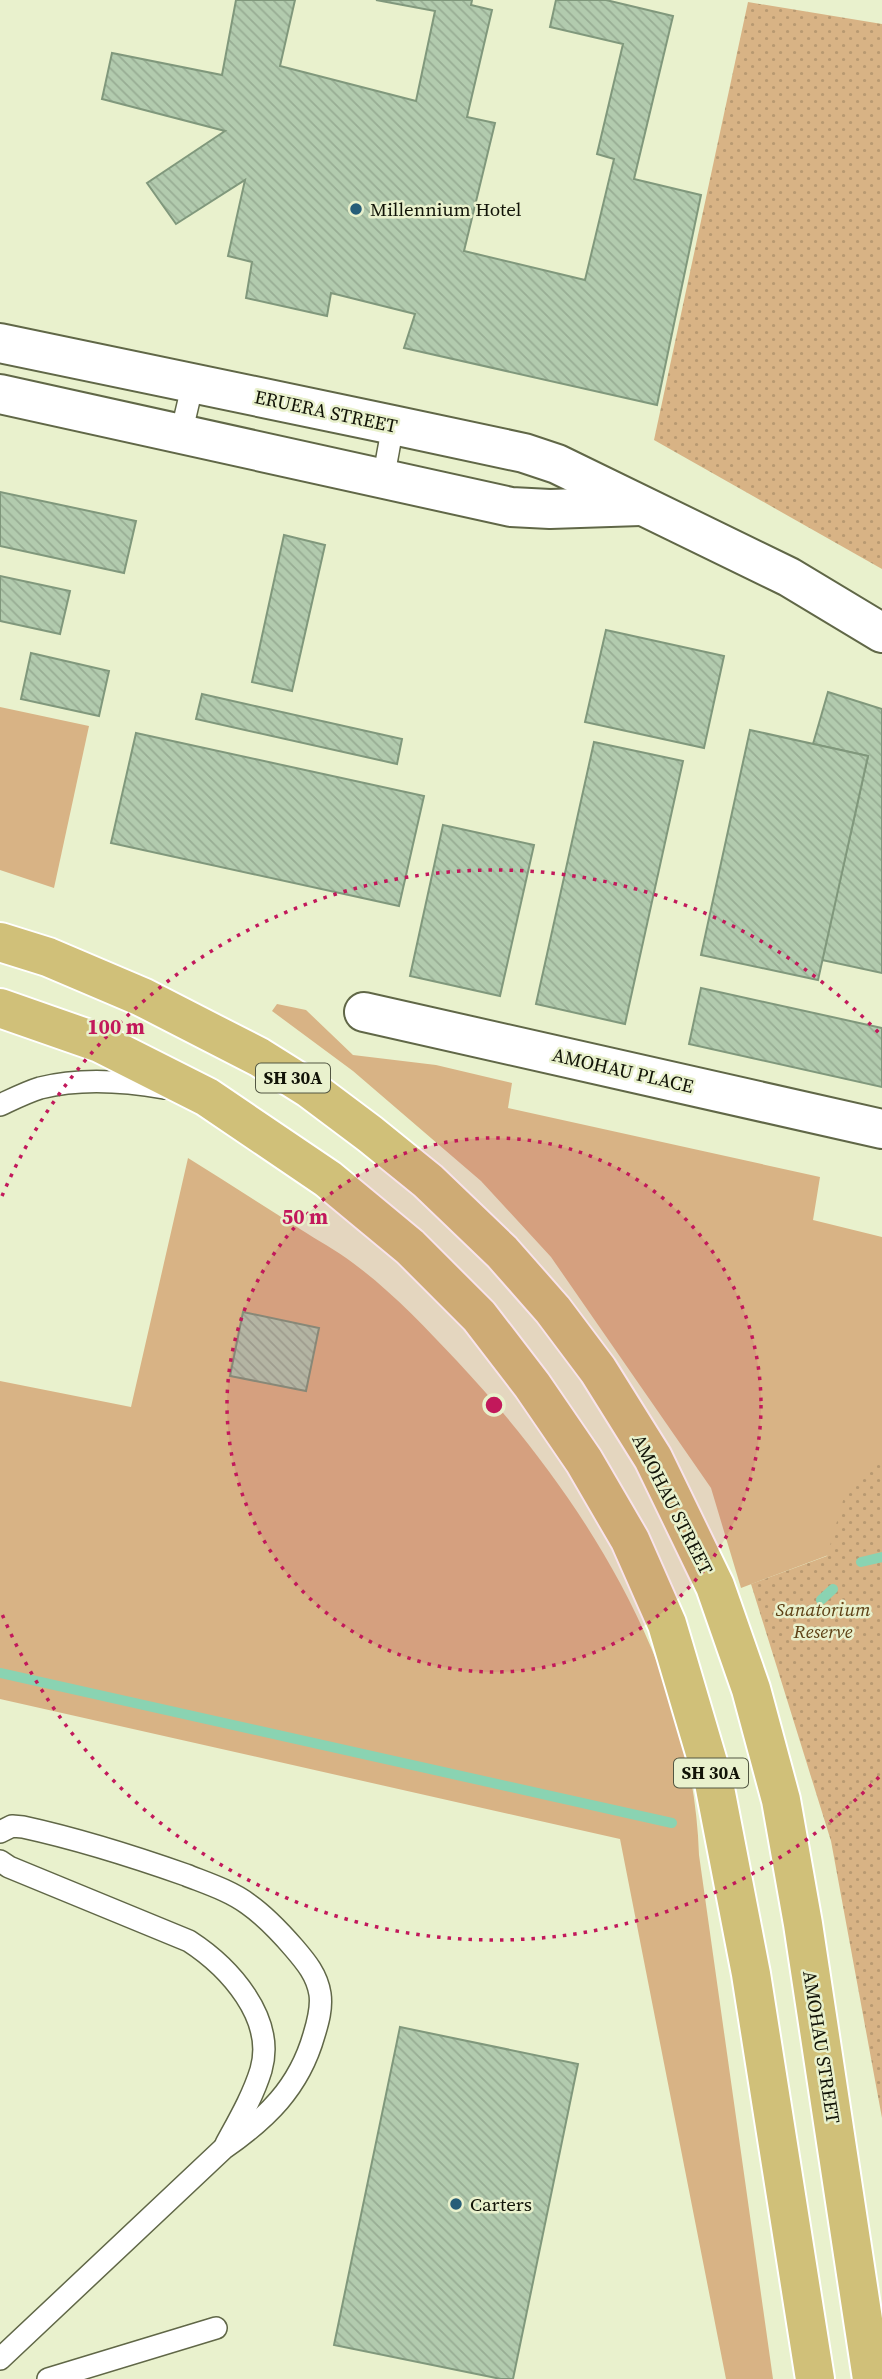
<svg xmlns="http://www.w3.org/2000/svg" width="882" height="2379" font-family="'Source Serif 4',serif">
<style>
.grass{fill:#d8b385}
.park{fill:url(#park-dots)}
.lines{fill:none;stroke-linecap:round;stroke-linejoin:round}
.stream{stroke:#8ad3b2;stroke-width:10}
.building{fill:url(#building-back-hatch);stroke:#80987c;stroke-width:2}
.service-casing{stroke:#606747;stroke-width:24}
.minor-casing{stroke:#606747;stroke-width:42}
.primary-casing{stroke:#fff;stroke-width:42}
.service{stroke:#fff;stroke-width:21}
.minor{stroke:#fff;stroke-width:38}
.primary{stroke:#d0c079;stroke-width:38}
.ring{fill:none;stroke:#c2185b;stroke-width:3.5;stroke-dasharray:3.5 7}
.poi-dot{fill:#265d78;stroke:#e9f1cd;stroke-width:2.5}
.labels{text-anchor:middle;stroke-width:5;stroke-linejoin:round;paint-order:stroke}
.shield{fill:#e9f1cd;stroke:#525642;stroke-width:2}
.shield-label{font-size:18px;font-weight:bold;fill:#111307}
.poi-label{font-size:19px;fill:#111307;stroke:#e9f1cd;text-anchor:start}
.street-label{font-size:19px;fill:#111307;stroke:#e9f1cd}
.park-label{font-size:19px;font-style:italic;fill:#5d4015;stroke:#e9f1cd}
.centre{fill:#c2185b;stroke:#e9f1cd;stroke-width:3.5}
.ring-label{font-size:21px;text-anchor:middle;font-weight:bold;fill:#c2185b;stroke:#e9f1cd;stroke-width:5;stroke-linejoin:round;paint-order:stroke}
</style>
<defs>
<pattern id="park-dots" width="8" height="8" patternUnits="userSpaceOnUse" patternTransform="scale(1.75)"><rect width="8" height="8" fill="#d8b385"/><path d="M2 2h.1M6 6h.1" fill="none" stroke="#b89971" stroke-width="1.8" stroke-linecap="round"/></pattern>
<pattern id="building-back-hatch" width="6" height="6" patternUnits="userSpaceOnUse" patternTransform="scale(1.75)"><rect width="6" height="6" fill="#b2cbae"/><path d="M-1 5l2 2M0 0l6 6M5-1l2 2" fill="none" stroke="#98ad94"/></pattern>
</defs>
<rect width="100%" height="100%" fill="#e9f1cd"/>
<!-- grass -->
<g class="grass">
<path d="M0,707L89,726L54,888L0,870Z"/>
<path d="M277,1004L306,1010L353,1055L436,1065L512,1083L508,1108L820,1177L813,1220L882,1237V1535L741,1588L711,1488L551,1257L481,1181L353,1071L272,1011Z"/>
<path d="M188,1158C225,1181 262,1205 300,1229C317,1240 336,1250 353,1263C391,1291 425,1327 457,1361C582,1495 693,1667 699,1855L773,2379H726L620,1839L0,1699V1381L131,1407Z"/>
</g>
<!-- park -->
<g class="park">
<path d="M748,2L882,24V569L654,440Z"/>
<path d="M882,1452V2118L831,1841L751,1584L827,1556L844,1497Z"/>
</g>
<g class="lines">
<!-- stream -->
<g class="stream">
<path d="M861,1562L882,1557"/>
<path d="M821,1600L833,1589"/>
<path d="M0,1673L672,1823"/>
</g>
</g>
<!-- building -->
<g class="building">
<path d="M236,0H295L280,66L416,101L435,11L376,0H472L471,5L492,10L467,117L495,123L464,251L585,280L614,159L597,154L623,44L550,27L556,0H606L673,16L634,179L701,195L657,405L404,348L415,314L331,293L327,316L246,298L252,262L228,256L245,180L176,224L147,183L225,131L102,99L112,53L222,75Z"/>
<path d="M0,492L136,521L124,573L0,546Z"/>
<path d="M284,535L325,545L292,691L252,682Z"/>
<path d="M0,576L70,591L60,634L0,621Z"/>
<path d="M606,630L724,656L704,748L585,722Z"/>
<path d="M31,653L109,671L99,716L21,699Z"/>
<path d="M828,692L882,709V973L822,960L868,756L813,744Z"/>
<path d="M202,694L402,739L397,764L196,719Z"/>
<path d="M750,730L868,756L818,980L701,955Z"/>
<path d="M136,733L424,796L399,906L111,843Z"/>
<path d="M594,742L683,761L625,1024L536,1004Z"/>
<path d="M443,825L534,845L500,996L410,976Z"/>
<path d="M701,988L882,1028V1087L689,1044Z"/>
<path d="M243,1312L319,1328L306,1391L230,1376Z"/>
<path d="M400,2027L578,2064L513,2379H501L334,2345Z"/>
</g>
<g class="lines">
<!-- service casing -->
<g class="service-casing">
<g id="service">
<path d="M181,434L193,383"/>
<path d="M383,480L393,425"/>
<path d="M0,1105C13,1099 27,1092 40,1088C79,1078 125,1081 164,1088"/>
<path d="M0,1832L12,1826L23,1827C78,1839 132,1856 186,1875C206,1883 231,1891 248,1904C265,1916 281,1933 294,1948C306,1962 317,1975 320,1994C322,2008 318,2022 314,2035C299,2088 266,2119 223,2149L0,2359"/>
<path d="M0,1861L9,1867L189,1941C229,1967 276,2018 261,2070C253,2096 239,2120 226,2144"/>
<path d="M48,2379L216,2328"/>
</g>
</g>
<!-- minor casing -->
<g class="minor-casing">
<g id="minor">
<path d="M0,343L393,425L524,453L557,464L789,577L882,633"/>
<path d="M0,394L511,507L550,509L640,506"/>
<path d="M364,1012L882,1129"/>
</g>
</g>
<!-- primary casing -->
<g class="primary-casing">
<g id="primary">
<path d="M0,942L48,957L142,997L259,1057L310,1089L370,1134L428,1181L502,1252L553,1310L598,1370L653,1458L715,1586L751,1689L781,1800L803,1924L872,2379"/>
<path d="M0,1008L100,1043L207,1097L328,1179L410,1247L479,1316L532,1385L584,1461L630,1540L667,1624L714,1783L751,1974L815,2379"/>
</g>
</g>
<!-- service -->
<use href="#service" class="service"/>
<!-- minor -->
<use href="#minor" class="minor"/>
<!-- primary -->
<use href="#primary" class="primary"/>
</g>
<!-- distance rings -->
<circle cx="494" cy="1405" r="267" fill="#c2185b" fill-opacity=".12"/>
<g class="ring">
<circle cx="494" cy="1405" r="267"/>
<path d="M879 1777A535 535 0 0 1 2 1614M2 1196A535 535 0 0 1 879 1033"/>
</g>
<!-- markers -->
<g class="poi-dot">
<circle cx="356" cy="209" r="7"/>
<circle cx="456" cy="2204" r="7"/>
</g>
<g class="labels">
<!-- shield labels -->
<g class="shield">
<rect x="256" y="1063.5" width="74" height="29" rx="5"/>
<rect x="674" y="1758.5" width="74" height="29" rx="5"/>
</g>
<g class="shield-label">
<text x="293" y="1084">SH 30A</text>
<text x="711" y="1779">SH 30A</text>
</g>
<!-- poi labels -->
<g class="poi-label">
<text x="370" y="216">Millennium Hotel</text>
<text x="470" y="2211">Carters</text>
</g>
<!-- street labels -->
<g class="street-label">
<text transform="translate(326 411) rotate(12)" y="7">ERUERA STREET</text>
<text transform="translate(623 1070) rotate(13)" y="7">AMOHAU PLACE</text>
<text transform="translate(673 1504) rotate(63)" y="7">AMOHAU STREET</text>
<text transform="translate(822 2047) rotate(81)" y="7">AMOHAU STREET</text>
</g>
<!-- park labels -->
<g class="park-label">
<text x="823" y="1616">Sanatorium<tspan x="823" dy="22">Reserve</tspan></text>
</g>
</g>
<circle cx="494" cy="1405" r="10" class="centre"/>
<g class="ring-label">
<text x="116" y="1034">100 m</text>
<text x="305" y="1224">50 m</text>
</g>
</svg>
